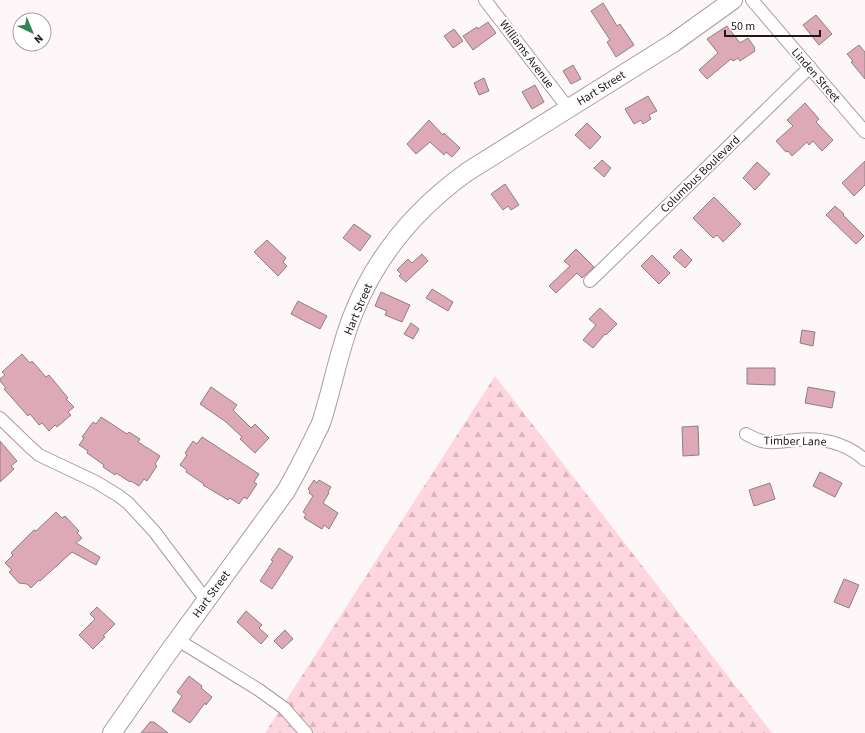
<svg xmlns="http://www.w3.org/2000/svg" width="865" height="733" font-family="'Source Sans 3',sans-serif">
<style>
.forest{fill:url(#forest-firs)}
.building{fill:#dea9b7;stroke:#8d7f82}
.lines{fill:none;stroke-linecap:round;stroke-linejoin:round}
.minor-casing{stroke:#aa9b9e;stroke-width:14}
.secondary-casing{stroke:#aa9b9e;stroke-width:20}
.minor{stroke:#fff;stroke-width:12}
.secondary{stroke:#fff;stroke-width:18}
.labels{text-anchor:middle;stroke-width:4;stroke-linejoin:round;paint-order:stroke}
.street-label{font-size:12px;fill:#1c1718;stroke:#fff}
</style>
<defs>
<pattern id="forest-firs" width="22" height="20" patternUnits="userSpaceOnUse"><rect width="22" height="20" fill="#ffd5e0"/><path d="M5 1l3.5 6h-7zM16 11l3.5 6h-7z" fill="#dab6bf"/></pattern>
</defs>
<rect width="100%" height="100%" fill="#fef7f9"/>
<!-- forest -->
<path class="forest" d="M495,376L772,733H265Z"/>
<!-- building -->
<g class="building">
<path d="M603,3L617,26L620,24L634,45L616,57L607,42L610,40L591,11Z"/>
<path d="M816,15L832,34L819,45L803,25Z"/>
<path d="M488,22L496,33L473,50L463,36L477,27L478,29Z"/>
<path d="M727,26L740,43L748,38L755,48L754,49L755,51L740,61L738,58L733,61L731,59L707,79L699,70L718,53L707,39Z"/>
<path d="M454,29L463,41L453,48L444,36Z"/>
<path d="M859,45L865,52V79L851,62L853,61L847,54Z"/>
<path d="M573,65L581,79L571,84L563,71Z"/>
<path d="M484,78L489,91L479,95L474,83Z"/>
<path d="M535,85L544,102L532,109L522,92Z"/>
<path d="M648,96L657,111L649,115L651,119L643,124L641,120L634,124L625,109Z"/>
<path d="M805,103L819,119L816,122L833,140L822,151L813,141L809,145L807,142L792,156L788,151L786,152L776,141L793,126L787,120Z"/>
<path d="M429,120L443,135L444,133L460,148L452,157L446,152L444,155L430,142L416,154L407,144Z"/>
<path d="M587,123L601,137L590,149L575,135Z"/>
<path d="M602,160L611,168L604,177L594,168Z"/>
<path d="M865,161V185L854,196L842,183Z"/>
<path d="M757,162L770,174L755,190L743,178Z"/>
<path d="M505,184L519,205L511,210L508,206L503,210L491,194Z"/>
<path d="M714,197L741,224L723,242L717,235L713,238L693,218Z"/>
<path d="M835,206L844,214L843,215L864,236L856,244L826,215Z"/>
<path d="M354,224L371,236L360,251L343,238Z"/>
<path d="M267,240L286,258L283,262L287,266L278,276L254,252Z"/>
<path d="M576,249L594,267L582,278L577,273L556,293L549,286L570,266L564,261Z"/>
<path d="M681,249L692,260L685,268L673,257Z"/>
<path d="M422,254L428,261L406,282L399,276L401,274L397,270L408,259L412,263Z"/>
<path d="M652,255L670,273L659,284L641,266Z"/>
<path d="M432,289L453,302L448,311L426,298Z"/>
<path d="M381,292L410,305L402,322L385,315L387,311L375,306Z"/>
<path d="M298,301L327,316L320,329L291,314Z"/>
<path d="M600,308L617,324L606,335L605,334L593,348L583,340L596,325L589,319Z"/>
<path d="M411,323L419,329L413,339L404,334Z"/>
<path d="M802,330L815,332L813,346L800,343Z"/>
<path d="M22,354L30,363L32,361L46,377L49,375L68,398L66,399L74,407L68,412L71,415L57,427L55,425L49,431L42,423L39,425L30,414L28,416L4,389L6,388L0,381V379L5,375L2,372Z"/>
<path d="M747,368H775V385L747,384Z"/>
<path d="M211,387L237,405L233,410L251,428L255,424L269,438L255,453L240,439L242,437L226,422L200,404Z"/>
<path d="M808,387L835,392L832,408L805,403Z"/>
<path d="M101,417L127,434L129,432L140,439L138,442L160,456L155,464L157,466L147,481L144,479L139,486L131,481L130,482L116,473L115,475L103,467L104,465L87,453L88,451L79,445L84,438L82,437L93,422L96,424Z"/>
<path d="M698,426L699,455L683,456L682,427Z"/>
<path d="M202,437L259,474L254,482L257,484L247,499L244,497L239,504L230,498L228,500L203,485L204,484L186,472L187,470L180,465L187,455L185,453L193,441L197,444Z"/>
<path d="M0,441L17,461L11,466L14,469L0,482Z"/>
<path d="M820,472L842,483L835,497L813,486Z"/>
<path d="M314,480L317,483L319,480L331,487L328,492L329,493L323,503L338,513L329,529L324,525L322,529L304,518L306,514L303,512L313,496L309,493L310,491L308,489Z"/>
<path d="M770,483L775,499L754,506L749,490Z"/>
<path d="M56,512L62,518L65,516L79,531L77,533L82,538L76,543L100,557L96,565L72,552L40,581L39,580L31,588L27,584L19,583L9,572L12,570L5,563L13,555L11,553L34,530L36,531Z"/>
<path d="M279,548L293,557L272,589L260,581L273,561L271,560Z"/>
<path d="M844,579L859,585L849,608L834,602Z"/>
<path d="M97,607L115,624L103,636L105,637L93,649L79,635L95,619L90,614Z"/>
<path d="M246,611L262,625L259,628L268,636L261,644L237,622Z"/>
<path d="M285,630L293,639L282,649L274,641Z"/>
<path d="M189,676L202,686L201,688L212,697L206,705L205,703L190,723L172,711L182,696L177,692Z"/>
<path d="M150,722H154L168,733H141Z"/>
</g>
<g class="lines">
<!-- minor casing -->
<g class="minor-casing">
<g id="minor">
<path d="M485,0L568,108"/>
<path d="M752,0L865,132"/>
<path d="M590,281L810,67"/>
<path d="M0,418L30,447L39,455L96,482L119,496L128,503L154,531L206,600"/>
<path d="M746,434C767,446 773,442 796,440C821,437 846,443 865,460"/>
<path d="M178,640L259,690L284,708L306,733"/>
</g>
</g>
<!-- secondary casing -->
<g class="secondary-casing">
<path id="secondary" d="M112,733L165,657L286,491C296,474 304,457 313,440C315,434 319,429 321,423C333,387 339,348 354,312C377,255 417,208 467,172L673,43L733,0"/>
</g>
<!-- minor -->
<use href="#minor" class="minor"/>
<!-- secondary -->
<use href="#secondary" class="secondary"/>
</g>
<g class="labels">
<!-- street labels -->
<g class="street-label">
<text transform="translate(527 54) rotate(53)" y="4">Williams Avenue</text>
<text transform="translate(816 75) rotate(49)" y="4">Linden Street</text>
<text transform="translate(601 88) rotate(-32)" y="4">Hart Street</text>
<text transform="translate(700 174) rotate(-44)" y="4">Columbus Boulevard</text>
<text transform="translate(358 309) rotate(-67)" y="4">Hart Street</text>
<text transform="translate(795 441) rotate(1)" y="4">Timber Lane</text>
<text transform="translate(211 594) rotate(-54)" y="4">Hart Street</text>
</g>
</g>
<!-- north arrow -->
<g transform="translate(32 32) rotate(136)"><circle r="19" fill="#ffffff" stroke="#a4a2a3"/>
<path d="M0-3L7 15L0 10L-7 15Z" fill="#308457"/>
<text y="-6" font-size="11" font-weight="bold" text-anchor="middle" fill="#1c1718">N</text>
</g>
<!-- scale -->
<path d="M725 30v6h95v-6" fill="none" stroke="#1c1718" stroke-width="2"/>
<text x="731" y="30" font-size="12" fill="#1c1718" stroke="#ffffff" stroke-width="3" paint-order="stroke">50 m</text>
</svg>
